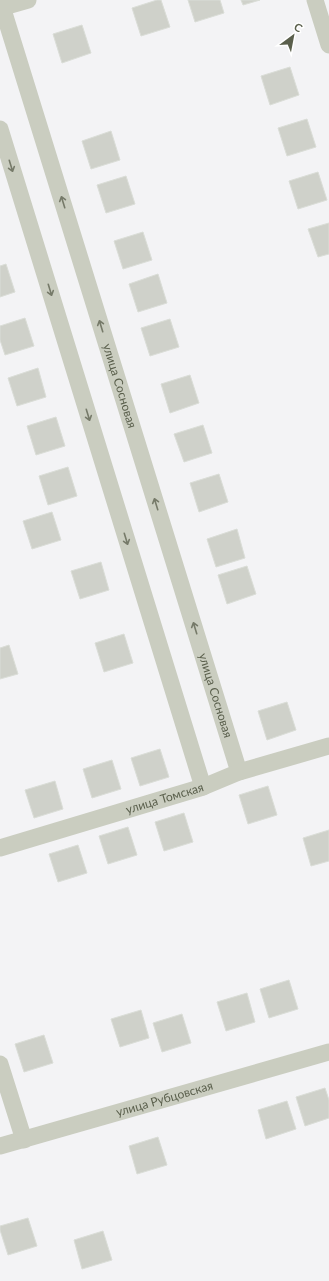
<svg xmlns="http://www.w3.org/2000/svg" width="329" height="1281" font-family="Lato,sans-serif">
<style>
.building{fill:#cfd1ca;stroke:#daddd7}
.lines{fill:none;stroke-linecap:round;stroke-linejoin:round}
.minor{stroke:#cacdc0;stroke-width:17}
.oneway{stroke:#767a69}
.labels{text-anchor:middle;stroke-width:3.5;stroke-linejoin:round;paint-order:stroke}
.street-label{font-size:12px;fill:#5a5f4c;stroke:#fff}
</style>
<rect width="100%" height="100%" fill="#f3f3f5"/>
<!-- building -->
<g class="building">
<path d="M157,0H161L170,27L141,36L132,8Z"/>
<path d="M188,0H220L224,13L195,22Z"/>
<path d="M241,0H260L243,5Z"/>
<path d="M82,25L91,53L62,63L53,34Z"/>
<path d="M290,67L299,95L270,105L261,76Z"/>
<path d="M307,119L316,147L287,156L278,128Z"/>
<path d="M111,131L120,160L91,169L82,141Z"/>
<path d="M318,172L327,200L298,209L289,181Z"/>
<path d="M126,176L135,204L106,213L97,185Z"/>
<path d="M329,223V254L318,257L308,229Z"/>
<path d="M143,232L152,260L123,269L114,241Z"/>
<path d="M6,264L15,292L0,297V266Z"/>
<path d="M158,274L167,303L138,312L129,284Z"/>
<path d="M25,318L34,346L5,355L0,340V326Z"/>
<path d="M170,319L179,347L150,356L141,328Z"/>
<path d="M38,368L46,397L17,406L8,378Z"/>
<path d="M190,375L199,403L170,413L161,384Z"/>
<path d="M56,417L65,446L36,455L27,426Z"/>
<path d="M203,425L212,453L184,462L174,434Z"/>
<path d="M68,467L77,496L48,505L39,476Z"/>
<path d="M219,474L228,502L199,512L190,483Z"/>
<path d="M52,512L61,540L32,549L23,521Z"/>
<path d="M237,529L245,558L216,567L207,539Z"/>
<path d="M101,562L109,590L80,599L71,571Z"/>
<path d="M247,566L256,594L227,604L218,575Z"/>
<path d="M124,634L133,663L104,672L95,643Z"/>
<path d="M9,645L18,674L0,679V648Z"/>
<path d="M287,702L296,730L267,740L258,711Z"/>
<path d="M160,749L169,777L140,786L131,758Z"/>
<path d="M112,760L121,789L92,798L83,769Z"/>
<path d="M55,781L63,809L34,818L25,790Z"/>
<path d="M268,786L277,815L248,824L239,795Z"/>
<path d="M184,813L193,842L164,851L155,822Z"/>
<path d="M128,827L137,855L108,864L99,836Z"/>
<path d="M329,830V861L311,866L303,838Z"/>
<path d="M78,845L87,873L58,882L49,854Z"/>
<path d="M289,980L298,1009L269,1018L260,989Z"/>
<path d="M247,993L255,1022L226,1031L217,1002Z"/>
<path d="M141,1010L149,1038L120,1047L111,1019Z"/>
<path d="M182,1014L191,1043L162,1052L153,1023Z"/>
<path d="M44,1035L53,1063L24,1072L15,1044Z"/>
<path d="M325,1088L329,1100V1118L305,1126L296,1097Z"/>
<path d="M287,1101L296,1129L266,1139L258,1110Z"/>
<path d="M158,1137L167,1165L137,1174L129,1146Z"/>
<path d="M28,1218L37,1246L8,1255L0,1230V1226Z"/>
<path d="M103,1231L112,1260L82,1269L74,1240Z"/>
</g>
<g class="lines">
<!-- minor -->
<g class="minor">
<path id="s1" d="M0,0L239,772"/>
<path d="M315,0L329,45"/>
<path d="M0,8L28,0"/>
<path d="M0,129L203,787"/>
<path id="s2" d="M0,848L203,787L239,772L329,746"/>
<path d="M0,1064L24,1140"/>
<path id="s3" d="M0,1146L329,1052"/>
</g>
</g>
<!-- one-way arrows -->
<defs><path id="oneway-shaft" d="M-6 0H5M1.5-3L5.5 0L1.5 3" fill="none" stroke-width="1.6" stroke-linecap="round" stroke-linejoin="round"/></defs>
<g class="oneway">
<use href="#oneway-shaft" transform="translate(11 166) rotate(73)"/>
<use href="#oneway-shaft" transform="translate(63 202) rotate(-107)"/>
<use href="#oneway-shaft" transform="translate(50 290) rotate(73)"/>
<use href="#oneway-shaft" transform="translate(101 326) rotate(-107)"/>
<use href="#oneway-shaft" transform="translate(88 415) rotate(73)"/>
<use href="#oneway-shaft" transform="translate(156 504) rotate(-107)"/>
<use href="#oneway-shaft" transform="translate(126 539) rotate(73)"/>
<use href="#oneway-shaft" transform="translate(195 628) rotate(-107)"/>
</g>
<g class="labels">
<!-- street labels -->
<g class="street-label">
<text dy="4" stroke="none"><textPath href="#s1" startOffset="404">улица Сосновая</textPath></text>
<text dy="4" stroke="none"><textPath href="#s1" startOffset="728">улица Сосновая</textPath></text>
<text dy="4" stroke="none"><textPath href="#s2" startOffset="172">улица Томская</textPath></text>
<text dy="4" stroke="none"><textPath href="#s3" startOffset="171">улица Рубцовская</textPath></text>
</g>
</g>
<!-- north arrow -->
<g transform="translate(293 36) rotate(32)" stroke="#ffffff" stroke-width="3" paint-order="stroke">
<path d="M0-3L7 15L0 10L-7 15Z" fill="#5a5f4c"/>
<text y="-6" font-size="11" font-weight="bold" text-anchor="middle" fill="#5a5f4c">С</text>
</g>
</svg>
